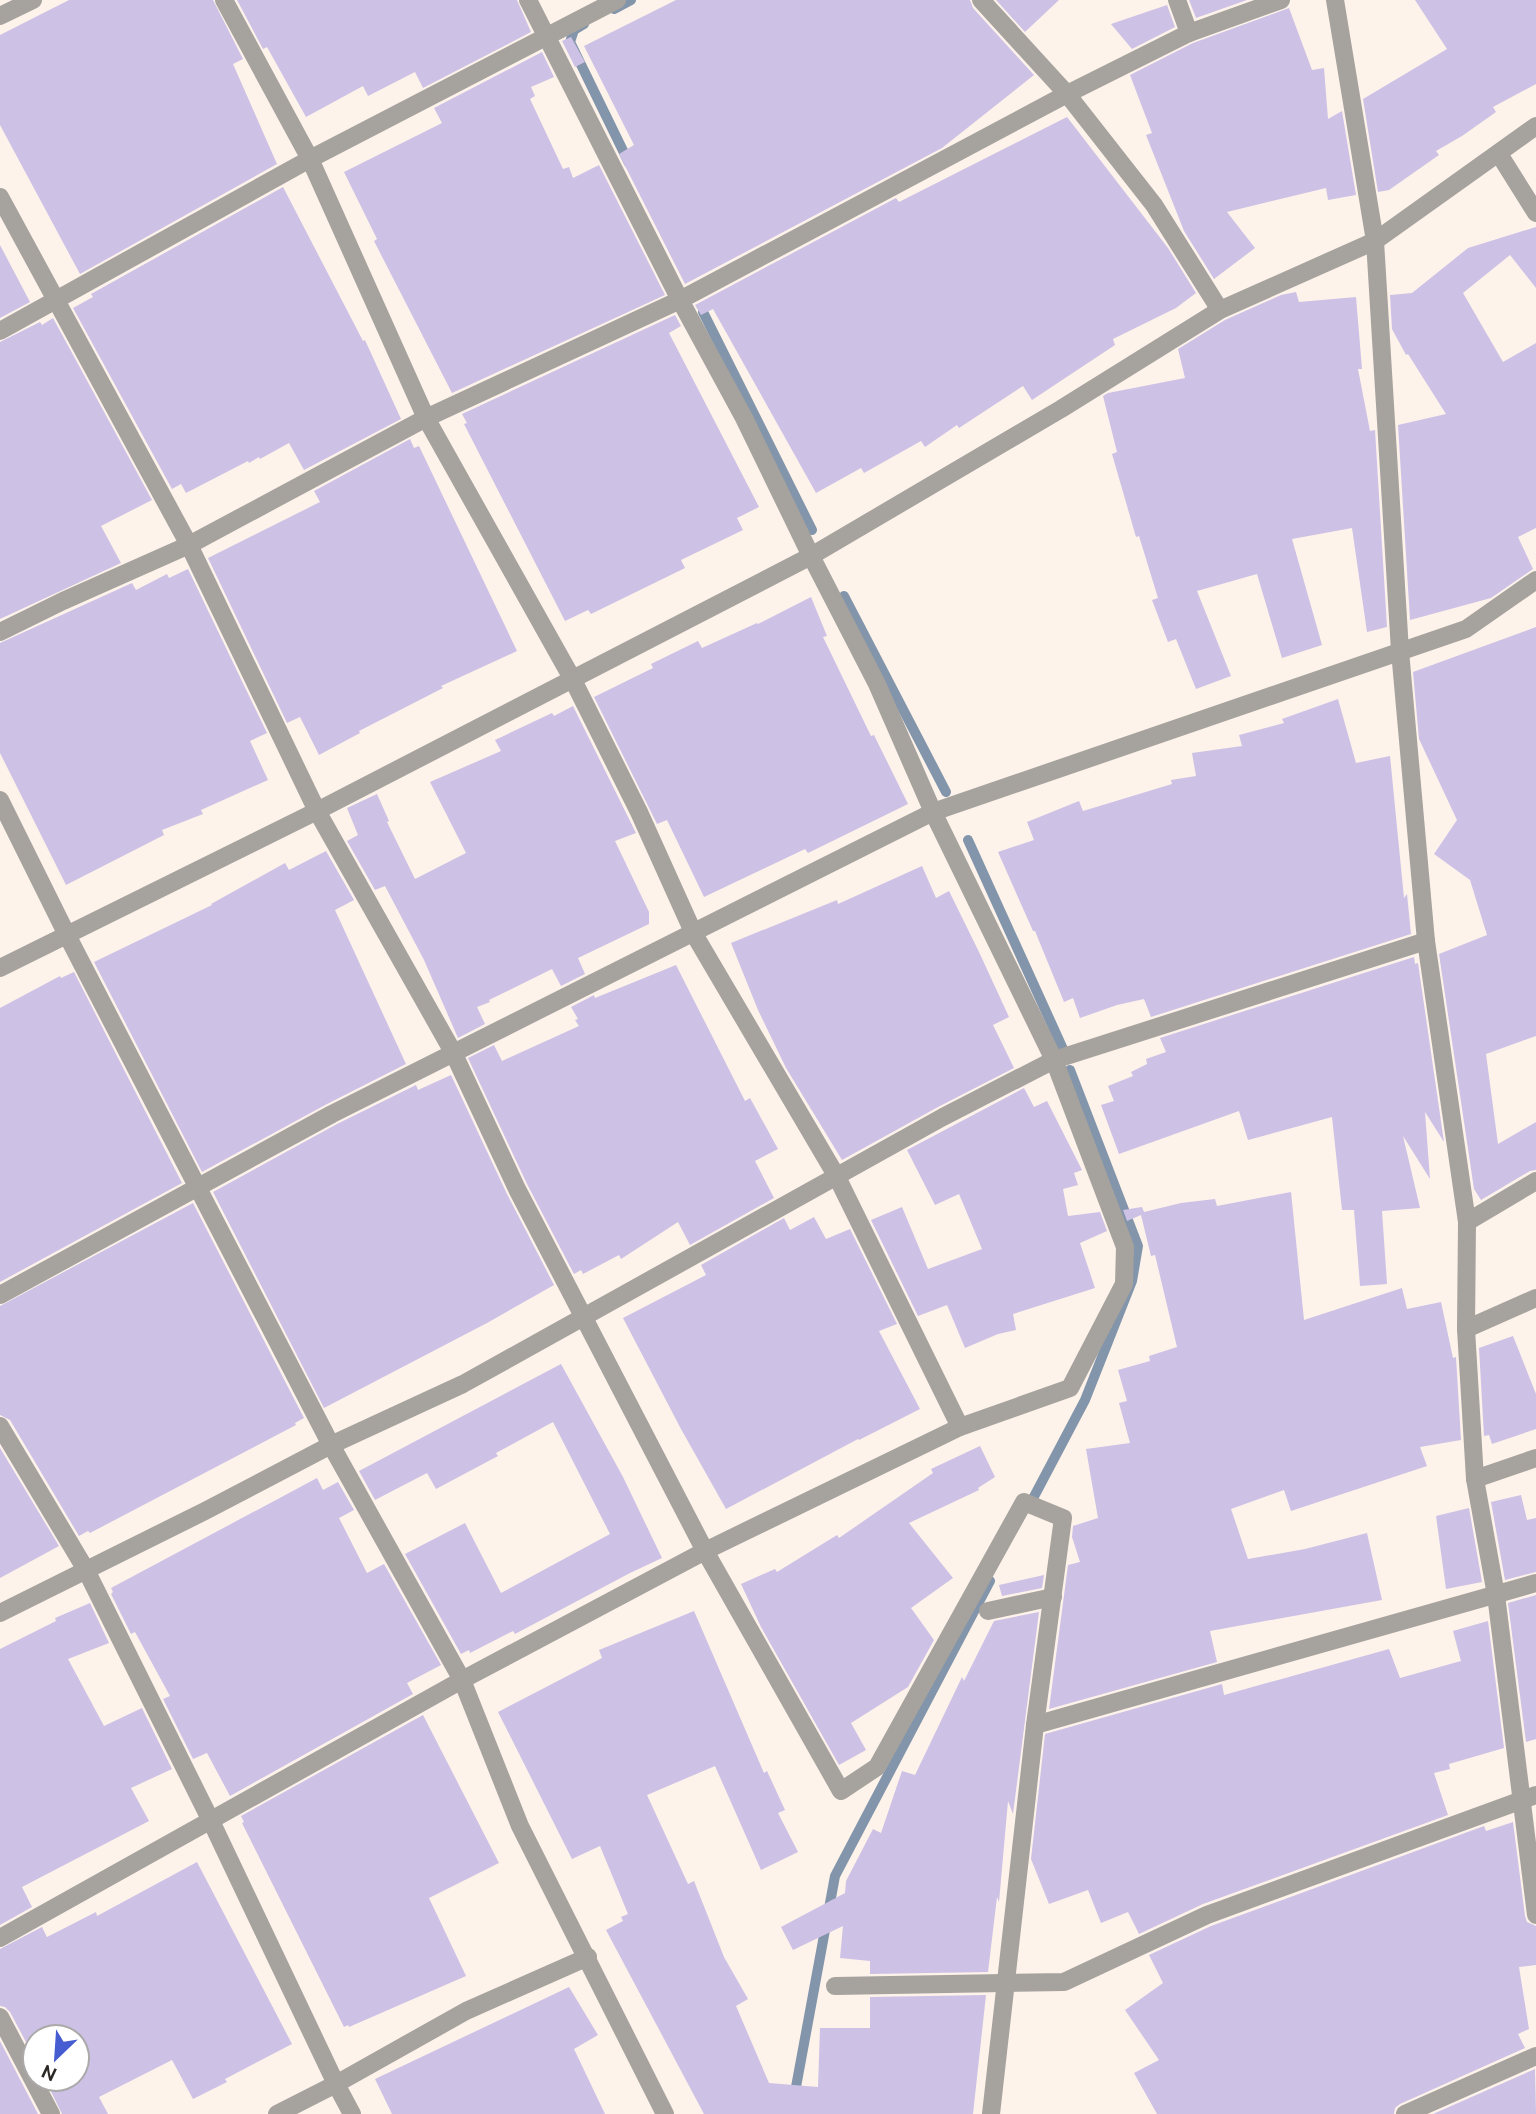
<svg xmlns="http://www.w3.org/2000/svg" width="1536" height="2114" font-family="Ubuntu,sans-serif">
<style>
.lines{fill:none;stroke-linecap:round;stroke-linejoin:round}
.stream{stroke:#8395aa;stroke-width:10}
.building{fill:#cdc1e6}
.minor{stroke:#a6a29e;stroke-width:18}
</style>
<rect width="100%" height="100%" fill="#fdf3ea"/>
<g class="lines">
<!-- stream -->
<g class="stream">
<path d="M614,9L631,0"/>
<path d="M584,24L574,30L570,42L629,163"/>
<path d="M703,312L812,530"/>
<path d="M844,596L946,792"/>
<path d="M968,840L1063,1049"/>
<path d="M1028,1508L1085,1400L1132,1281L1138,1246L1070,1070"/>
<path d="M791,2114L835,1876L990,1581"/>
</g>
</g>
<!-- building -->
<g class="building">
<path d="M69,0H213L243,59L233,64L277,164L80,274L0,125V35Z"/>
<path d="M237,0H517L531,32L423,88L415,72L368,96L363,86L306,117L267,47L263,49Z"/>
<path d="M676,0H970L973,8L1034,75L942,148L685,284L619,154L634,145L584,46Z"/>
<path d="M996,0H1059L1025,32Z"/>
<path d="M1189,0H1247L1196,18Z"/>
<path d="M1415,0H1536V84L1493,107L1496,112L1462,136L1436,151L1439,155L1389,190L1378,192L1363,99L1447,49Z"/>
<path d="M1167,5L1175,27L1132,49L1111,24Z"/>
<path d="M1289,8L1312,70L1324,68L1328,119L1342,111L1356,195L1328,200L1326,188L1227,212L1255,248L1214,279L1184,231L1146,135L1152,133L1130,75L1193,43Z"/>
<path d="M571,37L585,62L575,67L562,41Z"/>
<path d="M542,52L554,77L531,87L535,96L530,99L563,169L569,167L573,178L599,165L665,295L452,393L374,241L377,239L344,172L442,123L434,108Z"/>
<path d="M1067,117L1168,248L1196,293L1176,308L1113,339L1115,345L1032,400L1023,386L959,428L957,425L925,447L921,441L864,473L861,468L816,493L713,309L701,315L695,305L896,198L899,202Z"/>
<path d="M283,187L363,341L365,340L401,419L304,470L289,443L260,459L259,457L249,463L248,461L186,493L181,484L172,489L73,308L93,297L91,294Z"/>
<path d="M1536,227V288L1510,255L1463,293L1503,362L1536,343V528L1518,537L1533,569L1491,598L1410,620L1398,425L1446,414L1408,354L1406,355L1392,329L1390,295L1412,293L1468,248Z"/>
<path d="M0,245L30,302L0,318Z"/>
<path d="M1296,292L1299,302L1356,297L1362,369H1358L1370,431L1375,430L1387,627L1367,632L1352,528L1292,539L1322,645L1282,658L1257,574L1197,591L1231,676L1196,689L1176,639L1168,642L1152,600L1158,598L1139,536L1136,537L1112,454L1117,452L1103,396L1108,393L1185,378L1178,349L1225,320L1281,295Z"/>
<path d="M675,315L681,326L669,333L759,507L737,518L743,530L681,560L685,568L591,614L588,610L565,621L464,424L467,423L462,414Z"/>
<path d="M53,318L152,500L101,526L121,563L0,619V342L40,322L42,325Z"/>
<path d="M410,439L414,448L419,446L517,651L441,686L443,688L359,731L360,733L319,755L300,717L287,723L208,558L320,502L314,491Z"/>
<path d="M188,569L267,733L250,741L268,780L201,810L203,814L162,830L164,835L66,885L0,753V643L132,583L136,590L167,574L169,578Z"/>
<path d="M811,597L827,636L823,637L871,736L874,735L908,804L808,853L805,849L704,897L667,820L657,824L594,697L653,668L651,664L698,641L702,648L757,623L758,624Z"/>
<path d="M1536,627V1036L1486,1054L1498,1144L1536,1122V1170L1530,1171L1481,1200L1474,1189L1439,954L1487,935L1470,880L1434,854L1457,820L1419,739L1413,672Z"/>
<path d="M1338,699L1356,763L1390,756L1404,898L1407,894L1411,934L1151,1017L1144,999L1117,1005L1080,1018L1073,998L1064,1002L1035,931H1033L998,852L1034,840L1027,822L1079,801L1083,811L1172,784L1171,780L1196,776L1192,753L1242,746L1239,735L1284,723L1282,719Z"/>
<path d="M573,706L636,833L615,841L649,912V924L578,958L585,974L561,986L552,969L489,1000L490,1002L477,1007L485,1024L458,1038L424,960L385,886L375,890L347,841L358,835L347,808L377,794L389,821L387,822L415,879L466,853L430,782L501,751L495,740L552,713L554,716Z"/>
<path d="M326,851L354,900L335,910L406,1064L327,1104L202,1172L94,962L212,905L211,904L285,863L289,870Z"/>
<path d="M922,866L936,898L949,891L979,952L1009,1017L993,1025L1014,1068L938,1107L842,1160L786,1068L758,1010L731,943L837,900L838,904Z"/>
<path d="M1414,957L1415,964L1418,963L1444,1142L1425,1112L1430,1179L1403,1136L1420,1208L1382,1211L1387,1284L1360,1286L1354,1210H1342L1332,1117L1248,1140L1239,1111L1119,1154L1101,1105L1114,1101L1108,1086L1133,1076L1131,1072L1147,1064L1146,1059L1166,1052L1160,1038Z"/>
<path d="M676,965L745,1101L750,1098L778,1149L755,1161L774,1198L690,1245L678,1222L621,1259L619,1255L583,1274L581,1270L574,1274L527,1184L468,1058L494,1045L502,1061L579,1026L575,1020L578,1019L571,1007L594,995L595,998Z"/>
<path d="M74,972L182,1183L0,1282V1008L60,976L61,978Z"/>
<path d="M451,1075L507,1194L554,1285L487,1323L324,1408L213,1192L337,1124L416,1085L418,1090Z"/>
<path d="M1024,1088L1034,1107L1047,1101L1082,1170L1074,1173L1078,1185L1063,1189L1068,1216L1100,1212L1107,1231L1080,1243L1095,1288L1013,1314L1016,1330L998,1334L965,1348L947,1305L918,1316L871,1220L902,1207L928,1269L982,1249L959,1194L935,1205L907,1150Z"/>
<path d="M1291,1192L1304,1320L1402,1288L1407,1309L1441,1302L1453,1358L1456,1357L1461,1440L1420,1447L1427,1466L1291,1511L1284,1490L1231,1509L1248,1559L1305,1549L1367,1533L1382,1600L1210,1631L1217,1662L1049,1709L1068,1565L1080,1562L1072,1537L1073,1526L1098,1518L1086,1449L1130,1443L1119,1403L1127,1401L1118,1370L1150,1361L1149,1356L1177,1347L1155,1255L1151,1256L1141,1215L1127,1221L1123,1210L1142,1207L1144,1212L1181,1203L1215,1199L1217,1206Z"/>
<path d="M193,1203L304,1418L295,1423L296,1425L90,1533L88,1531L79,1536L10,1420L0,1415V1306Z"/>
<path d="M814,1217L826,1239L850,1229L897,1324L879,1331L920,1409L859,1440L858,1439L726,1509L681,1429L623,1318L706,1275L701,1265L784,1218L790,1230Z"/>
<path d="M1513,1336L1536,1394V1429L1492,1444L1489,1435L1484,1436L1479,1348Z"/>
<path d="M561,1364L623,1477L662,1558L630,1573L515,1634L513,1631L470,1653L469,1650L461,1654L405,1554L465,1523L501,1593L610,1534L553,1422L496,1453L498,1456L436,1489L427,1473L375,1500L359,1471Z"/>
<path d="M980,1446L995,1477L978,1488L979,1490L909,1523L953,1578L911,1608L934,1640L908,1687L851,1723L866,1750L839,1765L761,1627L741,1584L775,1569L777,1572L837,1535L839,1538L933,1473L931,1469Z"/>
<path d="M0,1448L59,1546L0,1578Z"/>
<path d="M317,1478L323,1490L338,1482L354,1510L339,1518L367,1573L384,1564L441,1665L407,1683L413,1694L230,1796L207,1753L193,1759L163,1699L170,1696L135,1632L131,1634L111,1594L113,1592L111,1588Z"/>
<path d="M1521,1495L1527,1520L1536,1518V1572L1505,1580L1491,1502Z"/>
<path d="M1469,1508L1482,1582L1446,1589L1436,1516Z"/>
<path d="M1044,1575L1042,1588L1002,1596L999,1585Z"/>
<path d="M1536,1595V1739L1526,1742L1508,1603Z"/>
<path d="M90,1603L109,1643L68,1659L104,1726L142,1708L172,1769L131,1788L149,1821L22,1887L32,1907L0,1925V1649L56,1621L55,1618Z"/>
<path d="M694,1611L764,1773L767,1771L785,1810L778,1813L798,1852L761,1870L715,1766L647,1795L688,1884L694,1881L724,1957L748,1999L736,2006L769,2083L818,2087L820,2028H870V1997L986,1995L973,2114H704L606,1930L623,1921L621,1917L628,1914L600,1846L572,1859L498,1712L602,1658L599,1650Z"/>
<path d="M1039,1612L1013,1814L1008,1801L999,1902L997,1897L988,1972L870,1974V1961L840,1958L843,1926L793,1950L781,1927L845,1893L846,1881L873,1829L881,1833L902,1771L915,1775L962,1677L964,1681L994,1621Z"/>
<path d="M1488,1621L1504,1748L1449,1764L1450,1769L1434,1773L1448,1815L1203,1904L1139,1934L1128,1912L1101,1923L1088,1890L1049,1904L1031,1859L1045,1734L1222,1684L1224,1695L1389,1649L1400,1678L1461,1661L1453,1631Z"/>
<path d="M423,1715L499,1863L429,1898L466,1976L349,2027L348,2025L344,2027L242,1823L244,1822L241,1816Z"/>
<path d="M1513,1822L1525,1916L1527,1922L1536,1926V1965L1519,1967L1529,2029L1518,2034L1525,2048L1400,2104L1395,2108L1394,2114H1157L1134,2073L1159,2060L1125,2010L1163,1983L1149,1955L1211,1926L1484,1826L1486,1831Z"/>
<path d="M197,1862L292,2044L225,2079L227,2082L193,2099L172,2060L99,2097L108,2114H62L45,2079H77V2037H35V2059L10,2012L5,2007L0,2006V1949L42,1927L47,1937L96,1912L97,1916Z"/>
<path d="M569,1987L598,2035L574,2049L605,2114H392L375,2079Z"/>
<path d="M0,2041L38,2114H0Z"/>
<path d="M1535,2069L1536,2114H1433Z"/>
</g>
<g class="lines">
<!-- minor -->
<g class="minor">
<path d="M224,0L310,159L426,418L573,680L639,812L694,934L837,1177L960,1427"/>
<path d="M981,0L1067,94L1154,205L1220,310"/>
<path d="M1177,0L1189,33"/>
<path d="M1335,0L1375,241L1400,651L1426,941L1467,1222L1466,1329L1475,1479L1496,1595L1536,1915"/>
<path d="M0,16L33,0"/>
<path d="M1499,154L1536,213"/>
<path d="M0,197L189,545L317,811L453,1052L517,1189L705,1551L841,1791L877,1767L1024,1502L1063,1518L1035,1725L991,2114"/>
<path d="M0,331L310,159L617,0"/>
<path d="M0,632L63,601L189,545L426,418L680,300L1067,94L1189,33L1281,0"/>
<path d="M0,800L67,935L331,1445L462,1680L520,1826L665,2114"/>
<path d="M0,968L317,811L811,556L1061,409L1220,310L1375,241L1536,126"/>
<path d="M1467,1222L1536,1181"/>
<path d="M0,1295L332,1114L933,812L1466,629L1536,580"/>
<path d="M1466,1329L1536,1298"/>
<path d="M0,1426L86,1570L211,1821L336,2084L352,2114"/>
<path d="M1475,1479L1536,1458"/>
<path d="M988,1611L1053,1597"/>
<path d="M0,1613L205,1511L331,1445L463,1384L943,1117L1054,1060L1426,941"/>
<path d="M1035,1725L1536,1583"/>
<path d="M0,1938L462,1680L705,1551L960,1427L1070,1388L1124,1284L1125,1247L1054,1060L933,812L877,684L811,556L744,418L680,300L528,0"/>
<path d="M835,1986L1064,1982L1207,1915L1536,1795"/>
<path d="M0,2017L51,2114"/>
<path d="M277,2114L336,2084L466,2011L588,1957"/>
<path d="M1405,2114L1536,2056"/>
</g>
</g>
<!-- north arrow -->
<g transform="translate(56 2058) rotate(205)"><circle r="33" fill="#ffffff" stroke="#aba9a8" stroke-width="2"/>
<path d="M0-5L12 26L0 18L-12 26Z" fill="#455dd1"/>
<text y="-10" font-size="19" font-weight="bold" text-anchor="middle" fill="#2c2825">N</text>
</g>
</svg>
